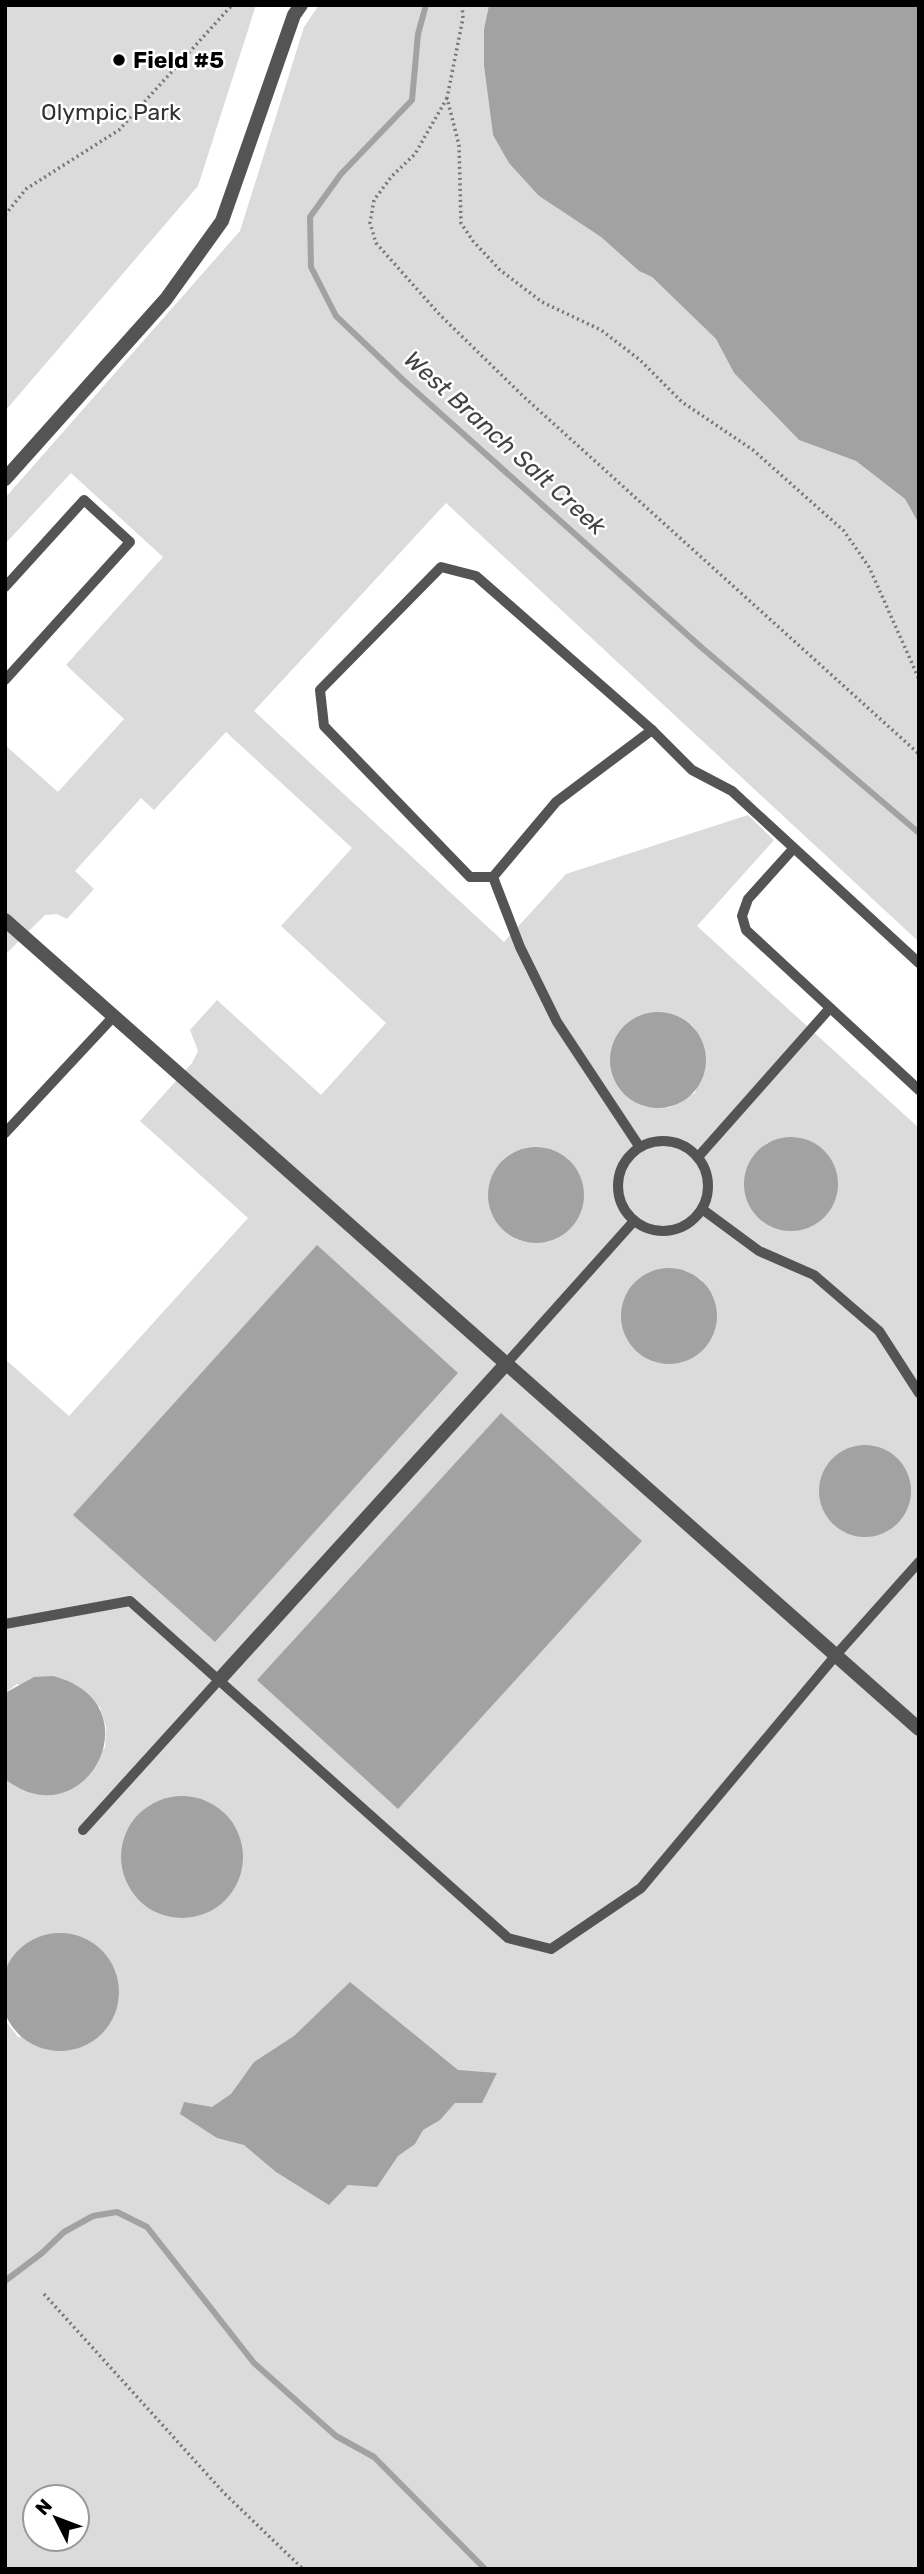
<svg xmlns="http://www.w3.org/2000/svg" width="924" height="2574" font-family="Rubik,sans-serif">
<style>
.green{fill:#dbdbdb;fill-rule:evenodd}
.water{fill:#a2a2a2}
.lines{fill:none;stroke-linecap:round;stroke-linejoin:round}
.stream{stroke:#a2a2a2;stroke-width:6}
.path{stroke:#767676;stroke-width:3.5;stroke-dasharray:2 3.5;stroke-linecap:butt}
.service{stroke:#545454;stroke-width:10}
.minor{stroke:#545454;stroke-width:14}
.poi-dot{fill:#000;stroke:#fff;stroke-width:2.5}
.labels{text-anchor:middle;stroke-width:5;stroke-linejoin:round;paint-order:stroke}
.poi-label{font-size:23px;font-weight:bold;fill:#000;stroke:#fff;text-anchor:start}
.park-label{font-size:23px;fill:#323232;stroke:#fff}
.water-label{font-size:24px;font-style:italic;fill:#434343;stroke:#fff}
</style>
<rect width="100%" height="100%" fill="#fff"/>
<!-- green -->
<g class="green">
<path d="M5,5H256L198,186L5,411Z"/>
<path d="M319,5H489L484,29V66L493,135L539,196L601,237L639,271L652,277L716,339L734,373L799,440L856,461L905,499L919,524V942L446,503L254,711L504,942L566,874L748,815L774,840L697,926L919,1128V2569H5V2020L18,2037L113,2016L119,1998L118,1979L5,1965V1779L24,1791L105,1748L106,1727L100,1707L17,1684L5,1693V1359L69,1416L248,1218L140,1121L192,1063L198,1051L190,1030L217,1000L321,1095L386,1023L281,926L352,848L226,732L154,810L141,798L75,871L94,889L67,919L57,914L45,915L5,955V745L58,792L124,719L66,665L163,557L71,473L5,544V498L240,231L304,27ZM691,1024C712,1050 703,1063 695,1093L668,1108ZM796,1137L822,1149L773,1227C744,1209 749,1195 748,1165L767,1143ZM541,1147L568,1159L534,1243L518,1240L504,1231L526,1148ZM671,1268L687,1271L702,1280L713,1336C695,1365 665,1370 637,1352ZM151,1804L219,1905C141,1946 84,1858 151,1804ZM35,2497H77V2539H35Z"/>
</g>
<!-- water -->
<g class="water">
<path d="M489,5H919V524L905,499L856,461L799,440L734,373L716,339L652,277L639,271L601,237L539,196L509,163L493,135L484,66V29Z"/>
<circle cx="658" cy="1060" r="48"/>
<circle cx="791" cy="1184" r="47"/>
<circle cx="536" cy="1195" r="48"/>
<path d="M317,1245L458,1373L215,1642L73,1515Z"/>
<circle cx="669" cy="1316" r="48"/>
<path d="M501,1413L642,1541L398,1809L257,1680Z"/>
<circle cx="865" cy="1491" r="46"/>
<path d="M53,1676C158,1703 85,1842 5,1779V1693L34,1677Z"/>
<circle cx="182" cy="1857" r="61"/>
<circle cx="60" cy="1992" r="59"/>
<path d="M350,1982L458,2070L497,2073L482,2103H455L440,2120L423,2130L415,2144L398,2156L377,2187L348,2185L329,2205L276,2172L244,2145L217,2138L180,2114L184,2102L212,2107L231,2094L254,2062L294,2036Z"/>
</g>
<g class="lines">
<!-- stream -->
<g class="stream">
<path d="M426,5L418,34L412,100L341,174L310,217L311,267L336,316L403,380L701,647L919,833"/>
<path d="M5,2281L42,2253L64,2232L93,2216L117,2212L147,2227L254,2363L336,2436L374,2457L485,2569"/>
</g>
<!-- path -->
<g class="path">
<path d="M462,5L463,18L447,98L459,145L461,223L473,241L500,270L542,302L601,330L640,360L682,402L753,450L844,531L869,567L919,679"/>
<path d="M447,98L415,154L392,176L374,200L370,223L376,243L440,315L523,396L919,754"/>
<path d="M5,215L26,189L119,130L232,5"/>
<path d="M44,2294L224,2493L303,2569"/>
</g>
<!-- service -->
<g class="service">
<path d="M5,587L84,500L130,542L5,680"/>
<path d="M793,849L748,899L742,916L746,930L919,1090"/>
<path d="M493,877H470L324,726L320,690L441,567L476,576L652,730"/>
<path d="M5,1133L114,1016"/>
<circle cx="663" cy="1186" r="45"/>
<path d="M639,1146L557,1022L520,947L493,877L556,802L652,730L692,770L732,791L919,963"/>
<path d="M698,1157L830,1008"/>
<path d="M702,1209L759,1251L814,1275L879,1331L919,1393"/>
<path d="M506,1364L634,1221"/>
<path d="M5,1624L130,1601L508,1938L551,1949L641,1888L836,1655L919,1562"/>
<path d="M83,1830L219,1680"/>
</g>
<!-- minor -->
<g class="minor">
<path d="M5,479L166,299L222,221L294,15L301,5"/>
<path d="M5,920L919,1729"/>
<path d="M219,1680L506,1364"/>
</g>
</g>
<!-- markers -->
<circle class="poi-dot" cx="119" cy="60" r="7"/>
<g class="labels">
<!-- poi labels -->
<g class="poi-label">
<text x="133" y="68">Field #5</text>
</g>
<!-- park labels -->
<g class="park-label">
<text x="111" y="120">Olympic Park</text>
</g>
<!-- water labels -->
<g class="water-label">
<text transform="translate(505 443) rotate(42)" y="8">West Branch Salt Creek</text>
</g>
</g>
<!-- border -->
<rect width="924" height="2574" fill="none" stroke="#000000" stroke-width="14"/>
<!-- north arrow -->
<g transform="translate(56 2518) rotate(312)"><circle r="33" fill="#ffffff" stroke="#999999" stroke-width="2"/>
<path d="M0-5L12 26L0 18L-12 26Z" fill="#000000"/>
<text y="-10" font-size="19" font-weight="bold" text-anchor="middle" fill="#000000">N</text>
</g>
</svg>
